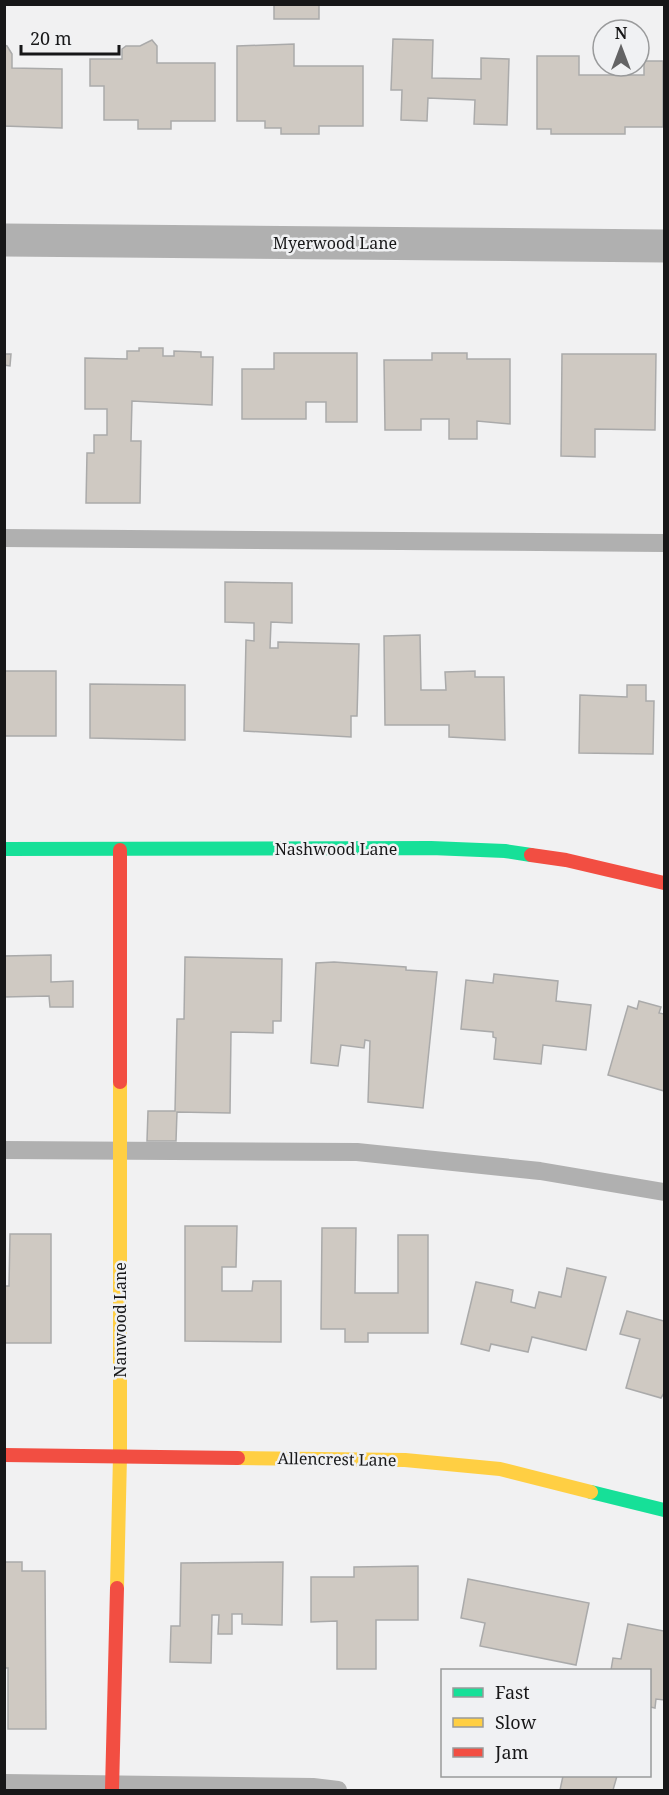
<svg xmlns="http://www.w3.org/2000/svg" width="669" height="1795" font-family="'Noto Serif',serif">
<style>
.building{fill:#cfc9c2;stroke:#aaa;stroke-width:1.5}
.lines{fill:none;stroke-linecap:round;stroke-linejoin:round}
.lane{stroke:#b0b0b0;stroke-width:18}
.street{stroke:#b0b0b0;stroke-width:33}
.fast{stroke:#16e098;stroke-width:14}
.slow{stroke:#ffcf43;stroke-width:14}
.jam{stroke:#f24e42;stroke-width:14}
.labels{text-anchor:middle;stroke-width:5;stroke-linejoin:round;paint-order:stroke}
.street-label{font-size:16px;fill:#171718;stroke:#f0f1f3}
</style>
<rect width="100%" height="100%" fill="#f1f1f2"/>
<!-- building -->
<g class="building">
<rect x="274" y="4" width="45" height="15"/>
<path d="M393,39L433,40L432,78L481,79V58L509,59L507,125L474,124L475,100L428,98L427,121L401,120L402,90H391Z"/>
<path d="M152,40L157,46V63H215V121H171V129H138V120H104V86H90V59H122V49L126,46H140Z"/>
<path d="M294,44V66H363V126H319V134H281V128H265V121H237V46Z"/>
<path d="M4,45L7,46L12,54V68L62,69V128L4,126Z"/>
<path d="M537,56H579V75H644V61H663V127H625V134H551V129H537Z"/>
<path d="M139,348H163V356H174V351L201,352V357H213L212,405L132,401L131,441H141L140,503H86L87,453H94V435H107V409H85V358L127,359V351H139Z"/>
<path d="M274,353H357V422H326V402H306V419H242V369H274Z"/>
<path d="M432,353H467V359H510V424L477,421V439H449V419H421V430H385L384,360H432Z"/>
<path d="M4,354H11L10,366L4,365Z"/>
<path d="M562,354H656L655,430L595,429V457L561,456Z"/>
<path d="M225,582L292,583V623L271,622L270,648H278V642L359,644L357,716H351V737L244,731L246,640L254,641V623L225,622Z"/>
<path d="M420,635L421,690H446L445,672L475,671V677H504L505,740L449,737V725H385L384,636Z"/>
<rect x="4" y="671" width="52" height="65"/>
<path d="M90,684L185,685V740L90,738Z"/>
<path d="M627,685H646V701H654L653,754L579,753L580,695L627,697Z"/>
<path d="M51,955V982L73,981V1007H50L49,996L4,997V956Z"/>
<path d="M185,957L282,959L281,1021H273V1033L231,1032L230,1113L177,1112L176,1141H147L148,1111H175L177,1019H184Z"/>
<path d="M334,962L406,967V970L437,972L423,1108L368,1102L370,1041L365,1040L364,1048L341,1045L338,1066L311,1063L316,963Z"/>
<path d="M494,974L558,981L556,1001L591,1005L586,1050L543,1045L541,1064L494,1059L496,1038L493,1037V1032L461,1029L466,980L493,983Z"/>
<path d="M639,1001L661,1007L659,1013L664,1014V1091L608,1075L628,1006L637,1009Z"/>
<path d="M185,1226H237L236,1267H222V1291H252L253,1281H281V1342L185,1341Z"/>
<path d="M322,1228H356L355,1293H398V1235H428V1333H368V1342H345V1329H321Z"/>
<path d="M10,1234H51V1343H4V1286H9Z"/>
<path d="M567,1268L606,1277L586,1350L532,1337L528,1352L491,1344L489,1351L461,1344L476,1282L513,1290L511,1302L535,1308L539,1292L561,1297Z"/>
<path d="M627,1311L664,1321V1393L661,1398L626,1388L640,1339L620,1334Z"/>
<path d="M4,1562H22V1571H45L46,1729H8V1668H4Z"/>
<path d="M283,1562L282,1625L242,1624V1614H232V1634H218L219,1615H212L211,1663L170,1662L171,1626H180L181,1563Z"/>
<path d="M418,1566V1620H376V1669H337V1621L311,1622V1577H354V1567Z"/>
<path d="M468,1579L589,1603L576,1665L480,1646L485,1623L461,1618Z"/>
<path d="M628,1624L664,1631V1700L656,1699L655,1708L650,1707V1670H611L613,1658L621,1659Z"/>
<path d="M563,1776H617L613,1790H560Z"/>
</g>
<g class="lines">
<!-- lane -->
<g class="lane">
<path d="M4,538L664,543"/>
<path d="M4,1150L357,1152L540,1171L664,1192"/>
<path d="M4,1783L313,1787L338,1790"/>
</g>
<!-- street -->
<path class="street" d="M4,240L664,246"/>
<!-- fast -->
<g class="fast">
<path d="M4,849L431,848L505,851L531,855"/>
<path d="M591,1492L664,1510"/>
</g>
<!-- slow -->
<g class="slow">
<path d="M238,1458L405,1460L500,1469L591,1492"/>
<path d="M117,1588L120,1456V1082"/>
</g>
<!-- jam -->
<g class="jam">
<path d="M120,850V1082"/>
<path d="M531,855L566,860L664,883"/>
<path d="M4,1455L238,1458"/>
<path d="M112,1790L117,1588"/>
</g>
</g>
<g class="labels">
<!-- street labels -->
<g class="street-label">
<text x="335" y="249">Myerwood Lane</text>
<text x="336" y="855">Nashwood Lane</text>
<text transform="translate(120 1320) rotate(-90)" y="6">Nanwood Lane</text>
<text transform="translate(337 1459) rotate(1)" y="6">Allencrest Lane</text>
</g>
</g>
<!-- border -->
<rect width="669" height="1795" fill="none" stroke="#171718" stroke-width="12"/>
<!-- legend -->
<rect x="441" y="1669" width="210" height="108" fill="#f0f1f3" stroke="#999a9b" stroke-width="1.5"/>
<rect x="453" y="1688" width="30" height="9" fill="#16e098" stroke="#999a9b" stroke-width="1.5"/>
<text x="495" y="1699" font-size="18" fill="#171718">Fast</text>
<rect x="453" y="1718" width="30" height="9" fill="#ffcf43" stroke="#999a9b" stroke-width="1.5"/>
<text x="495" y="1729" font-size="18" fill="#171718">Slow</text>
<rect x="453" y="1748" width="30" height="9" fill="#f24e42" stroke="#999a9b" stroke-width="1.5"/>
<text x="495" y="1759" font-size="18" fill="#171718">Jam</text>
<!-- north arrow -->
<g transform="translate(621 48)"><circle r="28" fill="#f0f1f3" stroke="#999a9b" stroke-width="1.5"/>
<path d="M0-4.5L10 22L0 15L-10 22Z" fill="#636364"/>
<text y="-9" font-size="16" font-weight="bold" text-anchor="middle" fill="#171718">N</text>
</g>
<!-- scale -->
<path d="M21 45v9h98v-9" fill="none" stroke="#171718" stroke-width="3"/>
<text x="30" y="45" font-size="18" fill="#171718" stroke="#f0f1f3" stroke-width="4.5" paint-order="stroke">20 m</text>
</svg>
